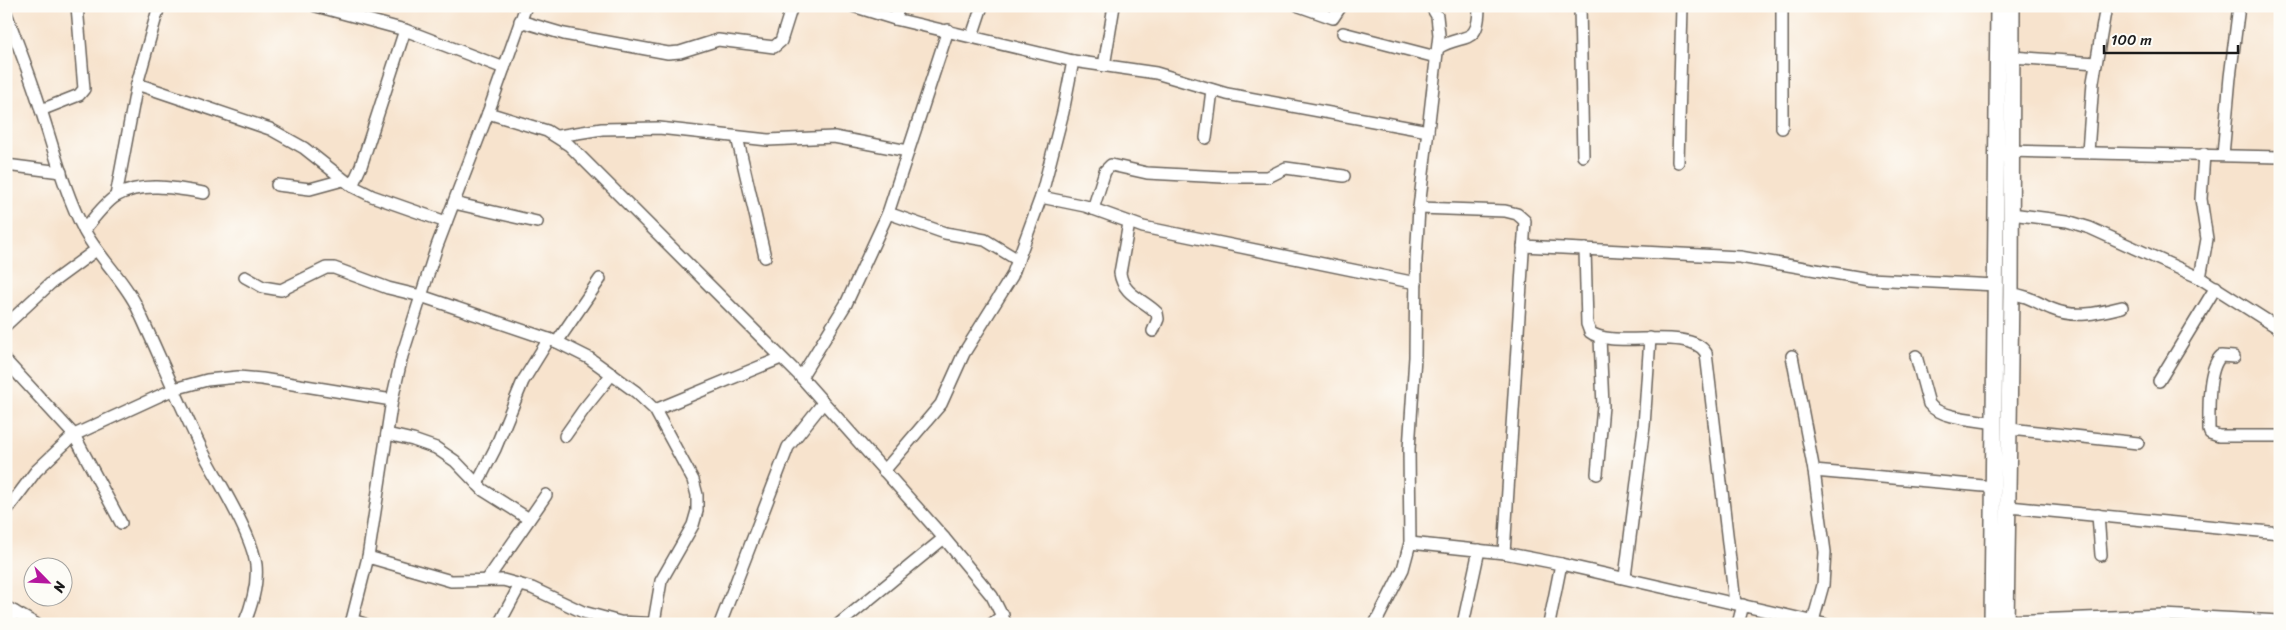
<svg xmlns="http://www.w3.org/2000/svg" width="2286" height="630" font-family="Sriracha,sans-serif">
<style>
.lines{fill:none;stroke-linecap:round;stroke-linejoin:round}
.minor-casing{stroke:#69625a;stroke-width:14}
.major-casing{stroke:#69625a;stroke-width:18}
.minor{stroke:#fff;stroke-width:11}
.major{stroke:#fff;stroke-width:15}
</style>
<rect width="100%" height="100%" fill="#fdfcf7"/>
<filter id="ink" filterUnits="userSpaceOnUse"><feTurbulence type="fractalNoise" baseFrequency=".02" numOctaves="2"/><feDisplacementMap in="SourceGraphic" scale="10" xChannelSelector="R" yChannelSelector="G"/><feConvolveMatrix kernelMatrix="1 2 1 2 8 2 1 2 1" color-interpolation-filters="sRGB"/></filter>
<filter id="wash" filterUnits="userSpaceOnUse"><feTurbulence type="fractalNoise" baseFrequency=".0096" numOctaves="4" result="noise"/><feDisplacementMap in="SourceGraphic" scale="20" xChannelSelector="R" yChannelSelector="G"/><feGaussianBlur stdDeviation="1.12" result="paint"/><feColorMatrix in="noise" values="0 0 0 0 0 0 0 0 0 0 0 0 0 0 0 0 0 1.4 0 .05"/><feComposite in="paint" operator="in"/></filter>
<g filter="url(#wash)">
<rect width="100%" height="100%" fill="#f7e3cd"/>
</g>
<g filter="url(#ink)">
<g class="lines">
<!-- minor casing -->
<g class="minor-casing">
<g id="minor">
<path d="M316,6L405,30L504,68"/>
<path d="M853,6L895,19L1073,61L1156,73L1227,94L1428,131"/>
<path d="M1299,6L1333,18L1341,6"/>
<path d="M1580,6L1583,156"/>
<path d="M6,13C18,45 31,77 41,110C54,150 65,194 85,232C99,257 121,277 135,303C158,352 179,403 203,452C218,481 252,534 256,565C258,585 252,605 244,624"/>
<path d="M895,19L899,6"/>
<path d="M520,21L564,34L668,53L680,52L718,40L774,47L781,41L792,6"/>
<path d="M1343,33L1436,57"/>
<path d="M972,36L982,6"/>
<path d="M1438,48C1463,32 1479,48 1479,6"/>
<path d="M2012,57L2096,63"/>
<path d="M1104,66L1114,6"/>
<path d="M137,84L270,129L304,148L352,186L372,196L446,222"/>
<path d="M41,110L79,95L84,89L77,6"/>
<path d="M488,113L547,131L569,145L801,377L944,538L992,596L1006,624"/>
<path d="M1782,128V6"/>
<path d="M558,136L602,129L659,128L768,140L834,137L908,151"/>
<path d="M737,137L765,257"/>
<path d="M1206,138L1212,90"/>
<path d="M2005,151L2280,157"/>
<path d="M2088,152L2093,82L2106,6"/>
<path d="M2223,155L2230,77L2239,6"/>
<path d="M1678,162L1682,6"/>
<path d="M6,165L61,172"/>
<path d="M277,185L310,189L343,180"/>
<path d="M352,186L361,166L405,30"/>
<path d="M116,196L137,84L159,6"/>
<path d="M1041,197L1085,206L1143,227L1416,283"/>
<path d="M454,203L537,222"/>
<path d="M1419,208L1505,211L1517,214L1525,221L1504,553"/>
<path d="M1093,209L1105,171L1111,165L1147,173L1223,177H1268L1286,168L1344,176"/>
<path d="M888,213L945,233L985,240L1018,260"/>
<path d="M2011,214L2067,221L2090,228L2200,278L2280,329"/>
<path d="M1129,223L1120,273C1123,295 1143,299 1157,313L1158,319L1153,331"/>
<path d="M84,230C93,219 104,204 116,196C142,181 176,188 204,193"/>
<path d="M1523,246L1740,257L1869,279L1997,285"/>
<path d="M1585,249L1587,324L1590,332C1612,350 1689,325 1706,353L1735,603"/>
<path d="M245,277L263,287L281,290L326,268H334L388,288L421,296L557,342L589,358L636,392L655,410L693,480L697,495V511L693,525L661,581L654,622"/>
<path d="M2200,278L2207,239L2201,199L2204,154"/>
<path d="M2011,294C2028,295 2037,303 2052,309C2076,319 2098,313 2122,307"/>
<path d="M6,325L51,283L96,250"/>
<path d="M557,342L600,279"/>
<path d="M1792,356L1814,471L1825,552L1823,585L1813,621"/>
<path d="M1916,356L1929,404C1939,418 1978,420 1995,423"/>
<path d="M2234,357L2221,356C2207,369 2209,412 2209,430L2210,433L2219,436H2280"/>
<path d="M6,361L74,435L121,523"/>
<path d="M801,377L846,304L888,213L948,30"/>
<path d="M2159,381L2216,287"/>
<path d="M655,410L781,358"/>
<path d="M2010,429L2138,443"/>
<path d="M387,434L413,440L436,448L455,461L483,490L529,519"/>
<path d="M565,436L584,409L612,374"/>
<path d="M884,471L941,404L964,353L1012,276L1041,197L1063,112L1073,61"/>
<path d="M1814,471L1995,487"/>
<path d="M1597,474L1603,406L1600,338"/>
<path d="M477,484L495,449L523,381L549,339"/>
<path d="M2009,507L2280,533"/>
<path d="M6,511L36,471L74,435L174,389L207,380L238,377L262,379L392,400"/>
<path d="M2098,515L2101,555"/>
<path d="M1410,543L1504,553L1561,564L1824,624"/>
<path d="M368,557L451,581L503,580L532,588L583,612L620,622L659,624"/>
<path d="M1625,577L1644,426L1650,338"/>
<path d="M487,580L546,495"/>
<path d="M6,607L36,624"/>
<path d="M352,620L364,624"/>
<path d="M2006,621L2162,615L2280,621"/>
<path d="M7,624L15,612"/>
<path d="M351,624L368,557L392,400L402,356L437,246L488,113L526,6"/>
<path d="M499,624L520,585"/>
<path d="M720,624L788,447L823,403"/>
<path d="M839,624L944,538"/>
<path d="M992,624L1003,615"/>
<path d="M1375,624L1403,569L1410,543L1409,449L1415,357L1416,260L1419,208L1439,35L1437,16L1431,6"/>
<path d="M1463,624L1479,550"/>
<path d="M1549,624L1561,564"/>
<path d="M1738,624L1743,605"/>
</g>
</g>
<!-- major casing -->
<g class="major-casing">
<g id="major">
<path d="M1992,624L1998,6"/>
<path d="M2006,624L2011,294L2012,6"/>
</g>
</g>
<!-- minor -->
<use href="#minor" class="minor"/>
<!-- major -->
<use href="#major" class="major"/>
</g>
</g>
<!-- margin -->
<rect width="2286" height="630" fill="none" stroke="#fdfcf7" stroke-width="25"/>
<!-- north arrow -->
<g transform="translate(48 582) rotate(114)"><circle r="24" fill="#fdfcf7" stroke="#a3a29f"/>
<path d="M0-4L9 19L0 12L-9 19Z" fill="#b5179e"/>
<text y="-8" font-size="14" font-weight="bold" text-anchor="middle" fill="#1c1c1c">N</text>
</g>
<!-- scale -->
<path d="M2104 45v8h134v-8" fill="none" stroke="#1c1c1c" stroke-width="2.5"/>
<text x="2111" y="45" font-size="15" fill="#1c1c1c" stroke="#fdfcf7" stroke-width="4" paint-order="stroke">100 m</text>
</svg>
